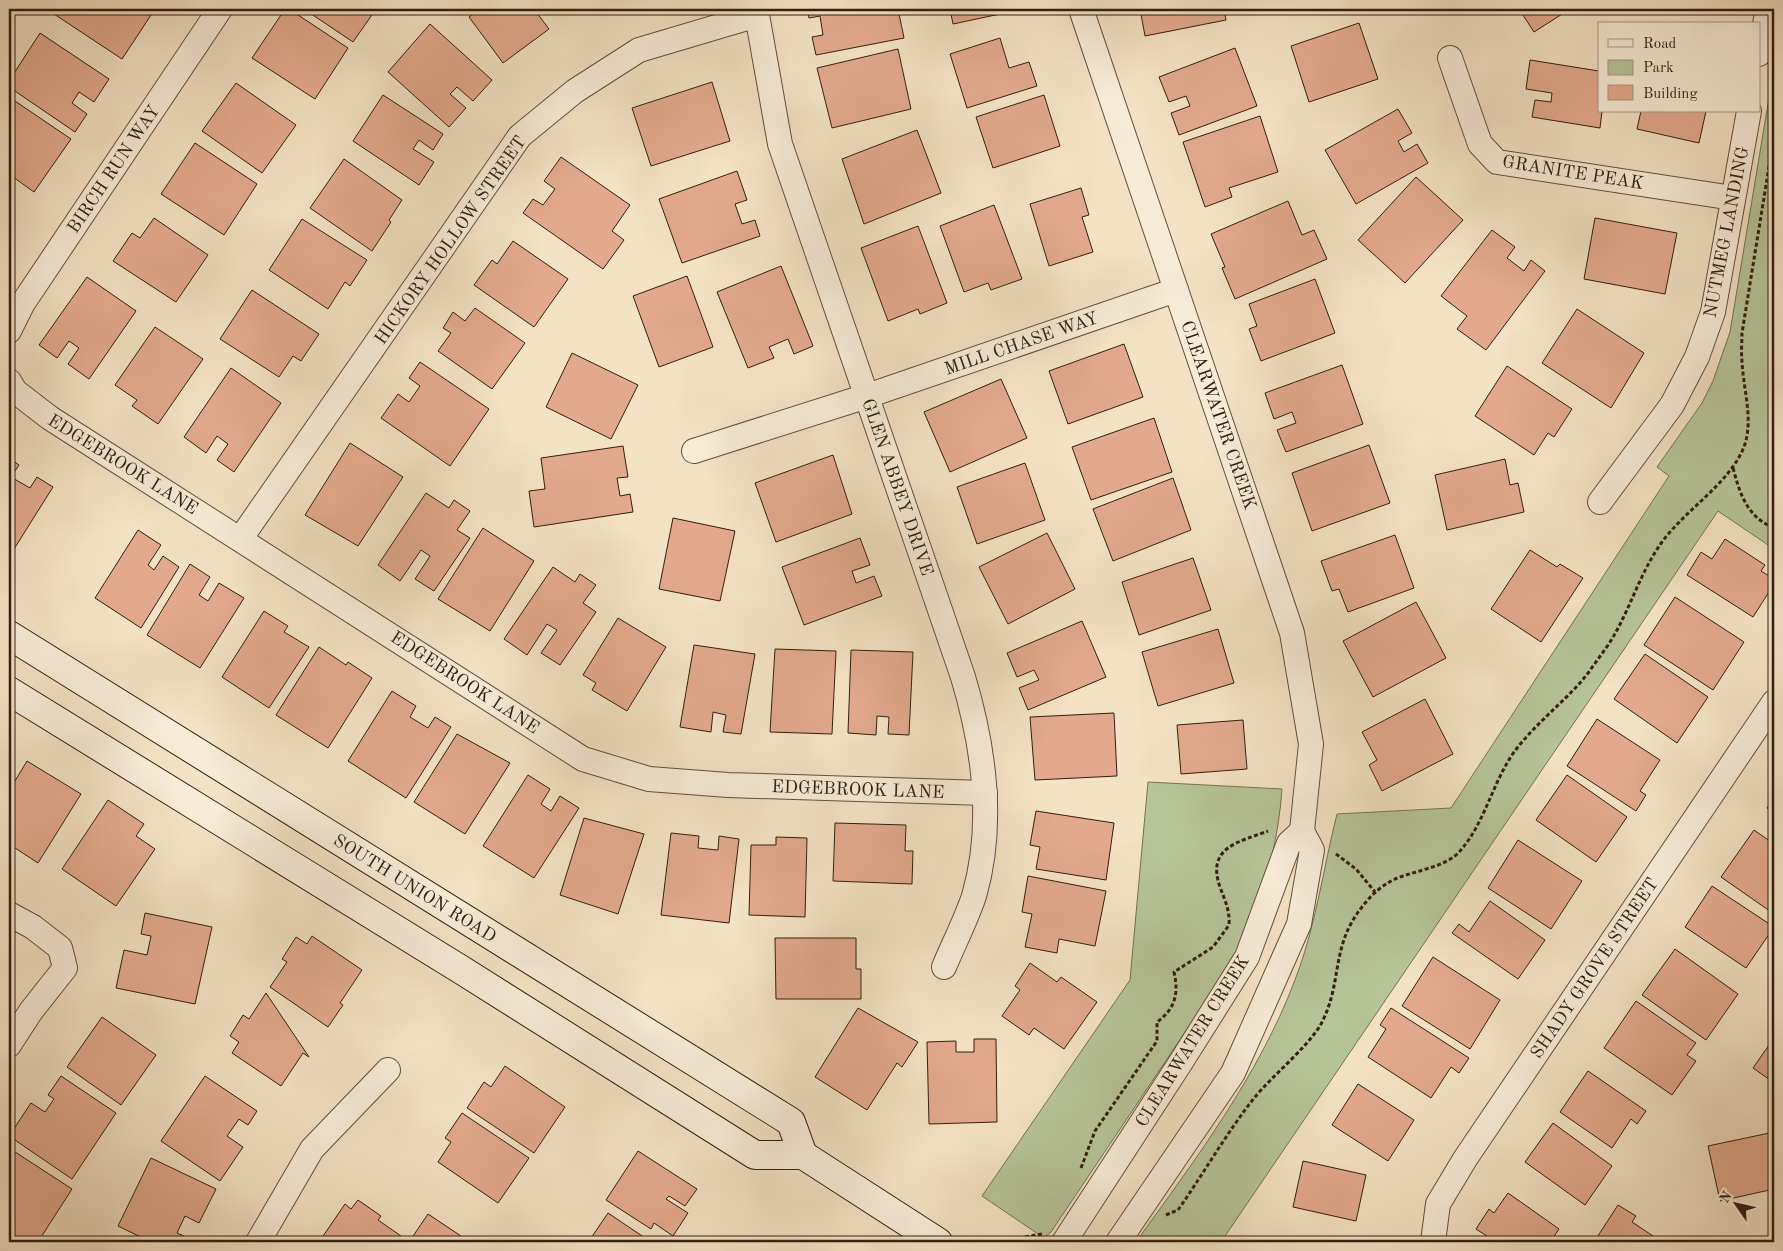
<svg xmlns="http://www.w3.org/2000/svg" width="1783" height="1251" font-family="'Old Standard TT',serif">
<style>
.green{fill:#b6c498;stroke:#747253}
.building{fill:#e2a98c;stroke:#321f0e}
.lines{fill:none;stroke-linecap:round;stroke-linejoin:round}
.street-casing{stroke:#62503b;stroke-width:26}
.secondary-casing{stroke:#321f0e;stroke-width:30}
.path{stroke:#321f0e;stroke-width:3;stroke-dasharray:4 2.5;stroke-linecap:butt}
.street{stroke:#f7ecd8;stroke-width:24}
.secondary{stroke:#f7ecd8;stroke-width:28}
.labels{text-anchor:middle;stroke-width:4;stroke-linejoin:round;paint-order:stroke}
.street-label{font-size:18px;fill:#321f0e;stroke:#f7ecd8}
</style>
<rect width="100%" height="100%" fill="#f3e2c3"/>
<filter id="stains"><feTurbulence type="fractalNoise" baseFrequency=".004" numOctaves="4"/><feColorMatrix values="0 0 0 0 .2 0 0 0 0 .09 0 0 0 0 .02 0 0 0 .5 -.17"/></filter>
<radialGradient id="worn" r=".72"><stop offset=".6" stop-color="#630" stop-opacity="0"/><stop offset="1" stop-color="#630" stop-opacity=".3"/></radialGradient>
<!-- green -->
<g class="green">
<path d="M1774,68V549L1718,511L1221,1242H1136C1195,1160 1259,1075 1295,980C1316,926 1323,869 1337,814L1451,808L1669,476L1657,467L1702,403L1713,381L1730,332Z"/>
<path d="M1148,782L1282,789C1279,834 1267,885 1250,927C1244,942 1234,957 1226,971L1051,1232L1044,1238L982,1196L1130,980Z"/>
</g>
<!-- building -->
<g class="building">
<path d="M57,9H155L122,59L54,14Z"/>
<path d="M285,9H289L348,48L315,99L252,58Z"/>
<path d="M304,9H376L353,42Z"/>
<path d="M480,9H534L549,29L503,63L469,17Z"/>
<path d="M560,9H573L563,14Z"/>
<path d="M807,9H898L904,38L816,55L812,37L823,35L820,16L809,18Z"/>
<path d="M950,9H1018L1019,10L953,24Z"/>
<path d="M1140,9H1224L1226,20L1145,36Z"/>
<path d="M1519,9H1570L1534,32Z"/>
<path d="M1359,23L1378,79L1309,102L1291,46Z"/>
<path d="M430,24L492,80L473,101L457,87L450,94L466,108L449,127L388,72Z"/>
<path d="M40,33L109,79L94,102L79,92L72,103L87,114L75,132L9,87V81Z"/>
<path d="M1000,38L1009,68L1029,62L1037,86L967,108L950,54Z"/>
<path d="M1235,48L1257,106L1179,135L1171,113L1190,106L1186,96L1169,102L1159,77Z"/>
<path d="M898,49L911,109L832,128L817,68Z"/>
<path d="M1530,60L1599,71V111H1602L1600,128L1532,117L1535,100L1551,102L1552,93L1526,89Z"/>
<path d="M712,82L730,141L651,166L632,108Z"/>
<path d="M236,83L296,125L262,173L202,131Z"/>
<path d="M383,95L443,134L433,150L419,140L413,149L434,162L419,185L353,141Z"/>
<path d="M1044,95L1060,146L993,168L976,117Z"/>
<path d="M9,97L71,139L34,192L9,174Z"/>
<path d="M1398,109L1412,133L1398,141L1404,152L1417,144L1428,163L1356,204L1325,150Z"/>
<path d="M1641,111H1706L1699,143L1637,129Z"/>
<path d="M1260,116L1278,172L1229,188L1232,197L1205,207L1183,142Z"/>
<path d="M917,130L941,193L864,224L842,159Z"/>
<path d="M195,143L257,184L224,235L161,194Z"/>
<path d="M561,157L630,205L612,231L624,240L603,269L523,213L533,199L543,205L555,189L544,181Z"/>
<path d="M344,159L402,200L389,220L391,222L372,251L310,208Z"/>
<path d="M737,171L747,200L735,204L742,224L755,220L760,236L682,263L659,199Z"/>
<path d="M1416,177L1463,220L1405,283L1358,240Z"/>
<path d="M1081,188L1089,215L1082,217L1093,252L1049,266L1030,204Z"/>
<path d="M1288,201L1302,235L1314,230L1327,259L1235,299L1222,268L1225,267L1211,234Z"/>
<path d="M994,205L1022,279L991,290L988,283L964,292L940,226Z"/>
<path d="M154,218L208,255L176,302L113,261L132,233L140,238Z"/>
<path d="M1595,218L1677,233L1665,294L1584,279Z"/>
<path d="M302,219L367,260L350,286L345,282L328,309L269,270Z"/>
<path d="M918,226L947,303L920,314L918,309L888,321L861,248Z"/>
<path d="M1492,230L1515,247L1507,258L1524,271L1531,260L1545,271L1486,350L1457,329L1467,316L1441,296Z"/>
<path d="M513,241L568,279L534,327L474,285L492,260L497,264Z"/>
<path d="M781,266L813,346L794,354L788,339L769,347L774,358L748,368L717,292Z"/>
<path d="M687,276L713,347L659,367L633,296Z"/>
<path d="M87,277L136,311L89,379L68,364L79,348L69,341L57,358L39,345Z"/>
<path d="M1315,279L1335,333L1261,361L1249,329L1257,326L1249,304Z"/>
<path d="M252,290L319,334L301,361L293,356L279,377L220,339Z"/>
<path d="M475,308L525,343L492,389L438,351L451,333L443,328L453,312L465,321Z"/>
<path d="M1577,309L1644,353L1611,408L1542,363Z"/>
<path d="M155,327L203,359L158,424L132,406L137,400L115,385Z"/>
<path d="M1124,344L1143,397L1068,424L1049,371Z"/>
<path d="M572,353L638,385L611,439L546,407Z"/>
<path d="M420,362L489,409L450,466L381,418L398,394L409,402L420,386L409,378Z"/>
<path d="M1342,365L1363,424L1286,452L1277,430L1296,423L1292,412L1274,419L1265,393Z"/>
<path d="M1507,366L1572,409L1554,437L1548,433L1534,455L1475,416Z"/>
<path d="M231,368L281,403L234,472L217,460L228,444L217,436L206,453L184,437Z"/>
<path d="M1001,379L1027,438L950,472L924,412Z"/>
<path d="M1154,418L1172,472L1091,500L1072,447Z"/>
<path d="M350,443L403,477L358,546L305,515Z"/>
<path d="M1369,445L1390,503L1312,531L1292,473Z"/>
<path d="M623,446L628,477L617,478L620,496L630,494L633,512L534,527L529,491L545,489L541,458Z"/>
<path d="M833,455L852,514L776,542L755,483Z"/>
<path d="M9,458L19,465L11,477L30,488L37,477L53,487L9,557Z"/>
<path d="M1505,459L1510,485L1518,483L1524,512L1447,530L1435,475Z"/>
<path d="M1025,463L1045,520L977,544L957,487Z"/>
<path d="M1173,478L1191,530L1113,561L1093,509Z"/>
<path d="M426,493L449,508L454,500L470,511L457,530L470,538L434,591L415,579L430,556L421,550L400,581L378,565Z"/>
<path d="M673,518L735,531L720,601L659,589Z"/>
<path d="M483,528L534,561L490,631L438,599Z"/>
<path d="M138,530L161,545L148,565L154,570L163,556L179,567L141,628L95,598Z"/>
<path d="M1047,533L1075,589L1008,624L979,567Z"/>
<path d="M1395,535L1414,588L1348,612L1339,589L1332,591L1321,561Z"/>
<path d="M860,538L870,565L852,571L856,583L874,576L882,596L804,625L782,567Z"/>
<path d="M1725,539L1765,565L1761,571L1774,579V584L1753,617L1687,575L1701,552L1712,559Z"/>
<path d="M1530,550L1557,567L1560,564L1583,578L1541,642L1491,609Z"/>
<path d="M1193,558L1211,610L1139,635L1122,582Z"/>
<path d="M190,564L210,577L199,595L208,601L219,583L244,598L200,668L147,635Z"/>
<path d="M553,567L575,582L580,574L596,585L583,603L596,612L560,665L541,653L557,630L547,624L527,655L504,639Z"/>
<path d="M1675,597L1744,642L1713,690L1644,645Z"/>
<path d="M1416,602L1446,658L1373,697L1343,641Z"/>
<path d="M264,611L288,626L284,632L309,647L269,708L222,677Z"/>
<path d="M618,618L666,647L627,711L592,690L596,683L583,675Z"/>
<path d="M1082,621L1106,677L1028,710L1019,688L1039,680L1034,670L1017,677L1007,653Z"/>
<path d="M1218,629L1234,683L1158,706L1142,652Z"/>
<path d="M694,645L755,654L741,734L723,732L726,715L713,712L711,732L680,727Z"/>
<path d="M319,647L346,665L348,662L372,678L328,748L276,715Z"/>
<path d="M775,649L836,651L832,734L770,732Z"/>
<path d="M851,650L913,652L909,735L888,734L889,717L877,716L876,735L848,733Z"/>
<path d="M1645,654L1708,697L1677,743L1614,699Z"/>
<path d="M392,691L416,706L410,717L428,728L435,717L451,727L406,798L348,761Z"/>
<path d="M1425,699L1453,754L1382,791L1369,765L1377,760L1362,732Z"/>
<path d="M1114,713L1117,776L1035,780L1030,717Z"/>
<path d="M1597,719L1660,760L1640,791L1646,795L1636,811L1567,766Z"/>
<path d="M1243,720L1247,769L1181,774L1177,725Z"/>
<path d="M457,734L510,763L465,834L414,802Z"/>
<path d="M9,755L14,758L9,766Z"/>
<path d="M27,761L81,794L38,863L9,844V791Z"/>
<path d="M528,775L550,789L541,804L551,811L560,796L579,808L534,878L483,846Z"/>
<path d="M1567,775L1627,817L1596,862L1536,820Z"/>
<path d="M1774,798V813L1767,808Z"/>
<path d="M108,800L144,824L136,836L155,849L116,906L62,869Z"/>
<path d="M1036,811L1114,823L1106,880L1036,869L1040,847L1030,845Z"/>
<path d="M584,818L644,834L618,914L560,895Z"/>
<path d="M835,823L906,825L905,851H913L912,884L833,881Z"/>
<path d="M1754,830L1774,844V914L1721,877Z"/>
<path d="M671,833L699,836L698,848L718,850L719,836L739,839L729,923L661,915Z"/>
<path d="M776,837L807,838L805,917L749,915L751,845H776Z"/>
<path d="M1518,840L1582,881L1551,929L1488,888Z"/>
<path d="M1028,876L1106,891L1095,946L1059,939L1057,953L1025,947L1032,914L1022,912Z"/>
<path d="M1712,886L1774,927L1746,968L1685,927Z"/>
<path d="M1490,901L1545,940L1518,979L1452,933L1459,924L1469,932Z"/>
<path d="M145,913L212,927L195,1004L116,988L124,950L147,955L151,936L141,934Z"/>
<path d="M312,936L362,970L340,1003L343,1005L328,1027L270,987L287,962L282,959L296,937L307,944Z"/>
<path d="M775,938H856V969H861V999H776Z"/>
<path d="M1675,949L1738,994L1706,1040L1642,995Z"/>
<path d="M1433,957L1500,1000L1470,1049L1402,1006Z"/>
<path d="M1030,963L1057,982L1061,977L1097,1002L1064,1049L1034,1028L1029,1035L1002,1016L1020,990L1015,986Z"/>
<path d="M266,993L309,1057L303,1053L281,1086L232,1053L239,1042L230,1036L243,1015L249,1019Z"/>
<path d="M1636,1001L1696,1043L1687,1055L1696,1061L1672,1095L1604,1048Z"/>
<path d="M858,1008L918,1042L902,1067L897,1063L867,1110L815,1077Z"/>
<path d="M1391,1008L1469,1058L1459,1073L1451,1067L1431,1098L1368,1057L1386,1029L1380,1025Z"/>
<path d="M102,1017L156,1055L121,1105L67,1067Z"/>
<path d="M1774,1038V1081L1773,1082L1753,1068Z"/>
<path d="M974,1039H996L997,1122L929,1124L927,1042L956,1041V1052H974Z"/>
<path d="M505,1066L565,1107L534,1153L467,1108L484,1082L491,1087Z"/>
<path d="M1588,1071L1646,1111L1637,1124L1631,1119L1612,1148L1560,1112Z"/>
<path d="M61,1076L116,1113L72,1179L9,1136L31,1103L45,1112L54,1099L48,1095Z"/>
<path d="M205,1076L257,1111L248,1125L239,1119L227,1136L243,1147L220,1181L161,1141Z"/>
<path d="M1358,1084L1414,1120L1388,1161L1332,1125Z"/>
<path d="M462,1113L529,1158L498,1203L438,1162L451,1142L445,1138Z"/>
<path d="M1553,1123L1612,1166L1585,1205L1525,1162Z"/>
<path d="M1774,1132V1189L1720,1201L1708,1146Z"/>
<path d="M9,1148L72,1189L38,1242H9Z"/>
<path d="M638,1151L697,1189L685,1206L669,1196L666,1199L688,1213L673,1236L654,1223L651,1229L606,1200Z"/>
<path d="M151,1158L216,1189L199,1223L185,1216L177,1233L184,1236L181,1242H151L118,1226Z"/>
<path d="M1303,1161L1366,1175L1356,1221L1293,1207Z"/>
<path d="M1508,1193L1559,1229L1550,1242H1496L1476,1229L1489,1209L1494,1213Z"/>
<path d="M358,1200L381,1216L378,1220L401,1236L397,1242H319L345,1204L351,1209Z"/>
<path d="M1618,1205L1636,1216L1632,1222L1662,1242H1594Z"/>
<path d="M608,1213L651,1242H580L584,1237L589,1241Z"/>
<path d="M428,1214L470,1242H409Z"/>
</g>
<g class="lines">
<!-- street casing -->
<g class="street-casing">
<g id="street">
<path d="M756,9L780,144L963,677C984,747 995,824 974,896C966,920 954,943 944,967"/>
<path d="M1081,9L1292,633L1311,744L1302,831L1312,850L1299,924L1233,1073L1118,1242"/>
<path d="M1759,54L1768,9"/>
<path d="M1450,58L1480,144L1497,162L1733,198"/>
<path d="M9,331L23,303L220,9"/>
<path d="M9,381L15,391L50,418L583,759L649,779L728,785L985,793"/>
<path d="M694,451L867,396L1176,290"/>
<path d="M1600,502L1672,405L1697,357L1713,312L1749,111"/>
<path d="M241,538L520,136L575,91L639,50L757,15"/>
<path d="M9,914L33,927L60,948L65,968L31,1011L9,1045"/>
<path d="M258,1242L312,1149L388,1070"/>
<path d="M1064,1242L1181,1062L1247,957L1289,843L1302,831"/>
<path d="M1433,1242L1438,1204L1465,1159L1774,702"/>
</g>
</g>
<!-- secondary casing -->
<g class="secondary-casing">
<g id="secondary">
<path d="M9,635L791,1122L803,1155"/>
<path d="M9,691L460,969L755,1155H803L938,1242"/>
</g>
</g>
<!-- path -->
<g class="path">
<path d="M1733,468C1740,494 1747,517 1774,528"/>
<path d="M1336,854L1356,869L1375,892"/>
<path d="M1081,1168L1095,1131L1157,1041V1022C1175,1009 1179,994 1174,972L1213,947L1229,925C1230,910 1225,901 1220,887C1206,847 1239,842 1268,831"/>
<path d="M1166,1215L1178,1210C1204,1173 1227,1132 1255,1097C1274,1074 1307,1048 1321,1024C1343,983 1330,947 1362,907C1371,895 1381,886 1395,879C1413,871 1447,867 1460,851C1484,824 1492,785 1512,755C1531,728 1557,708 1579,684C1589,673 1597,660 1606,648C1629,615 1638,575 1662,542C1685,510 1729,484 1744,447C1754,419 1743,389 1742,361C1741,352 1742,342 1742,333L1774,136"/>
<path d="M1026,1242L1024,1237L1042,1234"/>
</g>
<!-- street -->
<use href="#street" class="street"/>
<!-- secondary -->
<use href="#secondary" class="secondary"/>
</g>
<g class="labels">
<!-- street labels -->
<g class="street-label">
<text transform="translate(113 169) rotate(-56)" y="6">BIRCH RUN WAY</text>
<text transform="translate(1573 172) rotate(9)" y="6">GRANITE PEAK</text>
<text transform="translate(1726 232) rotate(-79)" y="6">NUTMEG LANDING</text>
<text transform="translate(450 240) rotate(-55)" y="6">HICKORY HOLLOW STREET</text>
<text transform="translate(1021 343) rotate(-19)" y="6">MILL CHASE WAY</text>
<text transform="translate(1219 415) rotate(71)" y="6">CLEARWATER CREEK</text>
<text transform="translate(123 464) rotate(32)" y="6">EDGEBROOK LANE</text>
<text transform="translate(898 487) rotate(71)" y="6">GLEN ABBEY DRIVE</text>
<text transform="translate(465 682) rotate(33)" y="6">EDGEBROOK LANE</text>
<text transform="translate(858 789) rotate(2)" y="6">EDGEBROOK LANE</text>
<text transform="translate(415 888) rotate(32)" y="6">SOUTH UNION ROAD</text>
<text transform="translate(1594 968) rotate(-56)" y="6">SHADY GROVE STREET</text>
<text transform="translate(1192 1041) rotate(-58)" y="6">CLEARWATER CREEK</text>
</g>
</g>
<!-- margin -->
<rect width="1783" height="1251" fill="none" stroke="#f3e2c3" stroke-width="30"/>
<rect x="10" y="10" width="1763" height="1231" fill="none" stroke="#321f0e" stroke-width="2.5"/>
<rect x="15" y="15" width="1753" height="1221" fill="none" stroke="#321f0e"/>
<!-- legend -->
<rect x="1598" y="22" width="162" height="90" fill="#f7ecd8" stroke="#a89a87"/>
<rect x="1608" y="39" width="25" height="8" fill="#f7ecd8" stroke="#a89a87"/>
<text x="1643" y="48" font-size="15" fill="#321f0e">Road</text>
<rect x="1608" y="60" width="25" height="15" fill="#b6c498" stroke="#a89a87"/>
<text x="1643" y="72" font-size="15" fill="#321f0e">Park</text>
<rect x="1608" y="85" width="25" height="15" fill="#e2a98c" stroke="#a89a87"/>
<text x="1643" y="98" font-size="15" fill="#321f0e">Building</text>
<!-- north arrow -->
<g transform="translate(1736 1204) rotate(304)" stroke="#f7ecd8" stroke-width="4" paint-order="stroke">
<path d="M0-4L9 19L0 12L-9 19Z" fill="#321f0e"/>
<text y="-8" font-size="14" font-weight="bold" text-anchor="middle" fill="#321f0e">N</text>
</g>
<rect width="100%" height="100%" filter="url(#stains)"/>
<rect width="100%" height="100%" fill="url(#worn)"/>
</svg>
